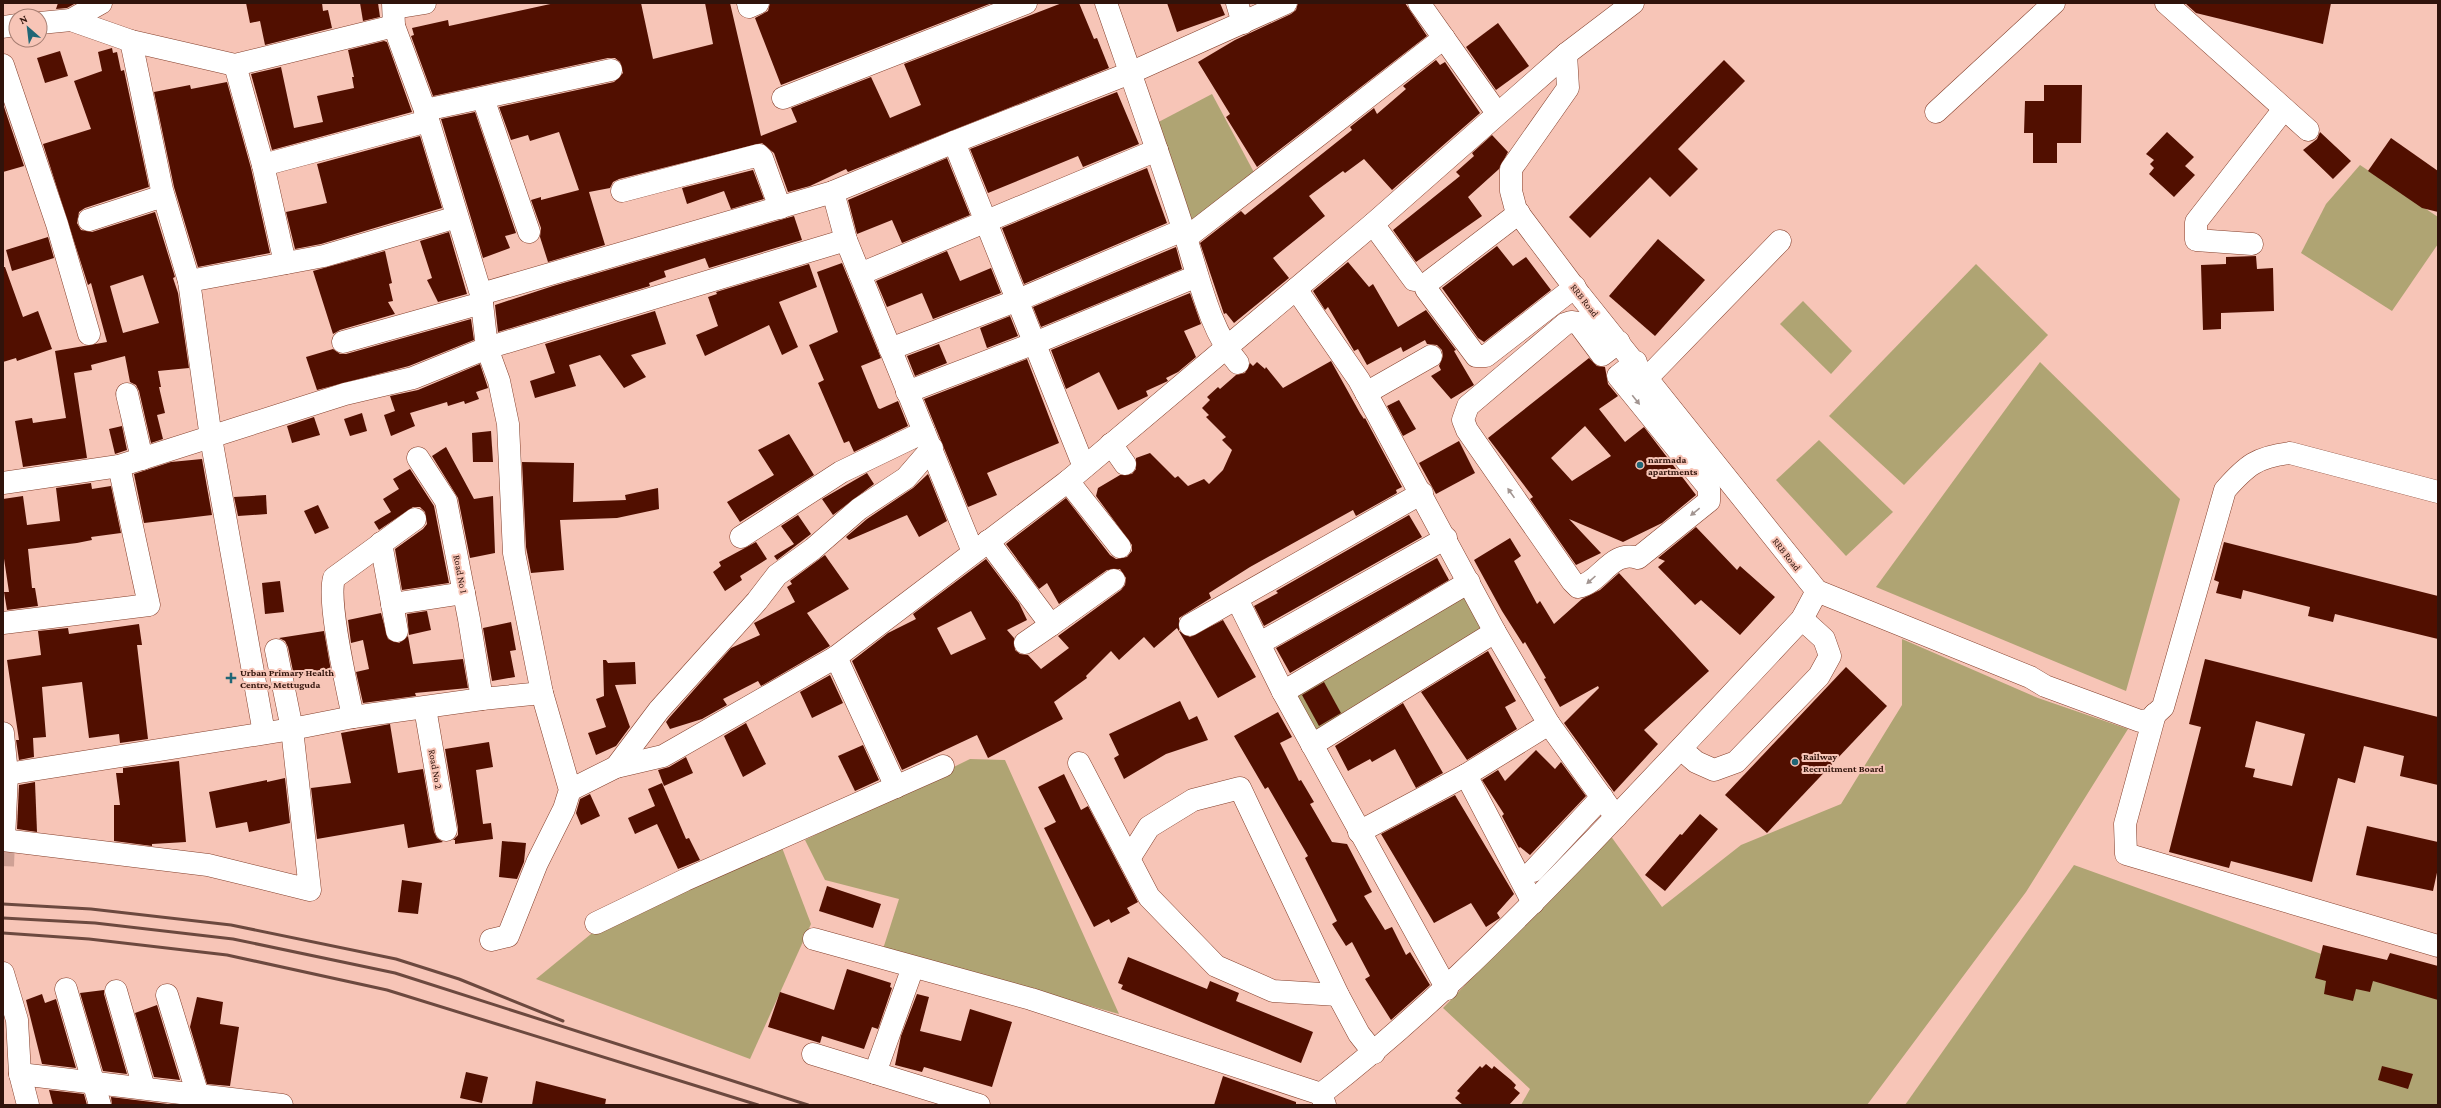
<svg xmlns="http://www.w3.org/2000/svg" width="2441" height="1108" font-family="'Crimson Pro',serif">
<style>
.green{fill:#afa473}
.building{fill:#510f00;fill-rule:evenodd}
.lines{fill:none;stroke-linecap:round;stroke-linejoin:round}
.minor-tunnel{stroke:#cfa195;stroke-width:22;stroke-dasharray:22 11;stroke-linecap:butt}
.minor-casing{stroke:#843f2b;stroke-width:23}
.minor{stroke:#fff;stroke-width:22}
.rail{stroke:#6c493f;stroke-width:3}
.oneway{fill:#a29591}
.poi-dot{fill:#206676;stroke:#f7c5b7;stroke-width:1.5}
.labels{text-anchor:middle;stroke-width:4;stroke-linejoin:round;paint-order:stroke}
.street-label{font-size:10px;fill:#30130b;stroke:#f7c5b7}
.poi-label{font-size:10px;font-weight:bold;fill:#30130b;stroke:#f7c5b7;text-anchor:start}
</style>
<rect width="100%" height="100%" fill="#f7c5b7"/>
<!-- green -->
<g class="green">
<path d="M1212,94L1257,178L1186,238L1149,127Z"/>
<path d="M2360,165L2438,217V244L2392,311L2301,253L2326,204Z"/>
<path d="M1976,264L2048,335L1904,485L1829,416Z"/>
<path d="M1803,301L1852,351L1831,374L1780,324Z"/>
<path d="M2040,362L2180,499L2126,691L1876,587Z"/>
<path d="M1819,440L1893,512L1846,556L1776,480Z"/>
<path d="M1469,582L1495,632L1312,745L1283,692Z"/>
<path d="M1902,639L2038,698L2128,729L2026,892L1867,1105H1521L1530,1089L1443,1008L1610,835L1662,907L1741,845L1841,804L1902,705Z"/>
<path d="M970,759L1005,760L1119,1014L883,949L899,899L825,880L805,840Z"/>
<path d="M781,845L811,924L750,1059L536,979L602,925Z"/>
<path d="M2074,865L2438,996V1105H1905Z"/>
</g>
<!-- building -->
<g class="building">
<path d="M58,3H76L67,8L56,9Z"/>
<path d="M246,3H322L323,11L328,10L332,28L265,45L260,21L250,23Z"/>
<path d="M360,3H378L380,17L363,21Z"/>
<path d="M555,3H641L653,59L713,44L705,3H730L761,136L797,122L791,108L871,77L890,118L921,105L904,64L1062,3H1079L1094,39L1097,38L1109,68L848,172L846,169L810,186L788,192L774,153L762,143L619,179L613,182L610,188L589,192L605,245L548,262L540,237L541,228L531,200L541,197V200L579,190L559,132L530,141L528,135L511,140L499,107L614,82L623,73L620,62L615,58H608L433,96L411,36L414,35L412,28L448,20L449,26Z"/>
<path d="M770,3H992L781,85L755,18L768,11Z"/>
<path d="M1167,3H1220L1225,15L1177,32Z"/>
<path d="M1298,3H1405L1427,36L1257,167L1226,117L1230,114L1198,62L1235,40L1291,14L1296,10Z"/>
<path d="M2185,3H2331L2323,44L2196,13Z"/>
<path d="M1498,23L1529,66L1496,90L1466,47Z"/>
<path d="M384,41L387,42L412,112L272,150L251,74L281,67L294,128L323,122L317,96L354,88L352,77H354L348,50Z"/>
<path d="M112,48L113,53L117,52L121,71L124,70L149,187L85,208L79,212L77,223L81,230L92,232L155,212L175,277L173,278L178,293L189,368L158,371L161,387H159L165,413L157,415L163,439L151,443L139,391L136,385L130,382L125,356L91,365L92,370L74,373L87,458L23,467L15,421L32,418L33,423L66,418L55,351L107,342L91,283L88,285L43,144L91,129L74,81L102,71L98,52ZM143,275L159,323L123,333L110,286Z"/>
<path d="M60,51L68,76L45,83L37,58Z"/>
<path d="M1436,60L1440,65L1445,62L1480,113L1392,190L1364,159L1345,173L1343,171L1309,196L1325,216L1273,258L1289,278L1234,323L1226,313L1224,314L1200,243L1241,211L1245,215L1352,130L1350,127L1374,108L1377,114L1406,89L1403,86Z"/>
<path d="M1724,60L1745,81L1678,149L1698,169L1670,197L1650,177L1590,238L1569,217Z"/>
<path d="M227,82L251,168L270,253L198,267L174,187L154,92L190,85L191,89Z"/>
<path d="M2044,85H2082L2081,143H2057V163H2033V133H2024L2025,101H2044Z"/>
<path d="M1117,92L1139,144L1083,167L1078,156L988,193L970,149Z"/>
<path d="M3,104L24,166L3,172Z"/>
<path d="M475,112L516,233L505,236L510,248L483,258L441,119Z"/>
<path d="M2167,132L2194,157L2185,166L2195,175L2174,197L2149,174L2154,168L2150,164L2154,160L2146,154Z"/>
<path d="M2320,132L2351,161L2333,179L2303,150L2317,139Z"/>
<path d="M1492,135L1508,152L1499,169L1468,197L1482,216L1416,262L1393,230L1460,176L1456,172L1474,156L1472,153Z"/>
<path d="M420,136L442,208L321,244L295,249L286,212L327,203L317,164Z"/>
<path d="M2391,138L2438,171V212L2422,208L2368,171Z"/>
<path d="M947,158L970,215L902,243L892,220L857,234L848,200Z"/>
<path d="M1147,168L1167,223L1024,284L1002,228Z"/>
<path d="M753,170L764,199L731,209L724,191L687,204L682,188Z"/>
<path d="M794,216L802,240L709,268L705,258L664,271L666,277L649,283L650,286L498,332L495,305L553,286Z"/>
<path d="M449,232L467,294L438,302L427,280L432,278L420,241Z"/>
<path d="M48,237L54,258L12,271L6,250Z"/>
<path d="M1658,239L1705,280L1655,336L1609,296Z"/>
<path d="M1497,246L1513,266L1526,257L1551,290L1484,342L1478,338L1442,288Z"/>
<path d="M1176,247L1182,269L1041,327L1033,307Z"/>
<path d="M385,251L392,283L389,284L393,301L388,302L395,314L340,330L333,334L313,271Z"/>
<path d="M947,251L960,281L991,268L1001,293L933,319L922,293L887,307L876,281Z"/>
<path d="M2256,256L2257,269L2273,268L2274,311L2221,313V329L2203,330L2201,265L2226,264V257Z"/>
<path d="M1348,262L1369,287L1373,284L1398,327L1426,310L1456,350L1454,351L1474,385L1451,399L1431,376L1441,370L1439,366L1443,356L1442,350L1437,345L1427,344L1425,340L1403,352L1401,347L1367,365L1358,349L1354,351L1353,349L1328,307L1325,310L1313,291Z"/>
<path d="M842,263L881,358L861,366L878,408L880,409L898,401L908,426L854,452L849,441L844,443L818,383L824,380L809,345L838,332L817,272Z"/>
<path d="M809,264L817,287L779,302L798,347L782,355L769,325L705,356L696,335L718,326L708,297L717,294L716,292Z"/>
<path d="M3,267H5L23,317L38,311L52,349L17,361L16,358L3,362Z"/>
<path d="M1190,293L1201,324L1184,331L1196,357L1178,372L1166,378L1168,381L1146,391L1148,396L1118,410L1099,372L1066,389L1051,350Z"/>
<path d="M655,311L666,344L631,355L646,377L624,388L600,355L569,365L576,386L535,398L530,381L555,373L545,344Z"/>
<path d="M1010,316L1018,336L987,348L980,328Z"/>
<path d="M471,319L474,340L409,366L317,390L306,357L333,349L340,354H346Z"/>
<path d="M939,344L947,363L915,376L907,356Z"/>
<path d="M1589,358L1597,366L1605,367L1608,384L1618,396L1599,409L1625,442L1644,427L1696,495L1662,523L1623,542L1569,519L1601,553L1576,565L1530,499L1533,497L1488,438ZM1585,426L1611,456L1572,481L1551,458Z"/>
<path d="M1027,359L1059,443L987,473L997,495L968,507L924,399Z"/>
<path d="M1331,361L1360,413L1364,419L1365,418L1402,487L1396,490L1397,493L1356,516L1353,510L1250,567L1209,593L1211,598L1179,618V631L1190,637L1223,620L1256,677L1218,698L1177,628L1154,648L1144,637L1119,660L1111,651L1086,676L1087,678L1054,702L1063,719L988,758L977,735L902,770L852,661L888,633L916,619L913,614L986,559L1019,603L1027,620L1007,630L1014,638L1015,650L1020,654L1028,655L1041,669L1069,648L1058,636L1121,590L1125,585L1126,578L1120,569L1107,570L1059,604L1047,583L1039,589L1006,544L1066,498L1110,555L1116,559L1127,557L1132,551V545L1096,496L1098,488L1120,475L1132,474L1136,469V458L1150,453L1175,478L1178,476L1188,486L1204,479L1209,484L1223,470L1232,450L1222,440L1226,437L1206,417L1209,415L1202,408L1210,400L1207,397L1218,387L1220,389L1236,375L1245,373L1250,363L1253,366L1257,362L1265,369L1266,367L1283,388ZM971,611L986,639L951,655L937,628Z"/>
<path d="M480,364L488,388L476,392L479,399L465,404L464,401L448,406L447,402L410,413L415,426L391,436L384,415L395,411L390,396L418,390Z"/>
<path d="M1399,400L1416,429L1403,436L1387,406Z"/>
<path d="M362,413L367,431L350,436L344,419Z"/>
<path d="M314,417L320,435L292,443L287,426Z"/>
<path d="M122,426L127,450L115,454L109,429Z"/>
<path d="M491,431L493,462H473L472,433Z"/>
<path d="M789,434L814,475L740,522L727,502L774,475L758,450Z"/>
<path d="M1459,441L1475,473L1436,494L1419,463Z"/>
<path d="M446,447L474,499L493,496L495,553L470,558L458,498L432,456Z"/>
<path d="M202,459L212,515L144,523L134,474L171,462Z"/>
<path d="M522,462L574,463L573,502L626,500L625,495L658,488L659,509L617,518L560,520L564,570L531,573L526,547Z"/>
<path d="M410,469L434,506L449,583L402,590L395,549L423,529L427,524L425,512L420,507H413L379,530L374,522L391,512L383,499L399,489L393,479Z"/>
<path d="M867,473L874,484L833,515L822,499Z"/>
<path d="M928,474L947,521L919,537L907,515L849,540L846,537L867,519L913,488Z"/>
<path d="M91,483L92,489L111,486L121,533L91,537L92,540L77,543L28,549L32,588H35L38,606L7,610L4,592H9L3,552V499L23,496L27,525L60,521L56,488Z"/>
<path d="M266,495L267,514L238,516L234,497Z"/>
<path d="M318,505L329,528L315,534L304,511Z"/>
<path d="M798,515L811,534L777,560L774,556L794,544L781,526Z"/>
<path d="M1409,515L1422,537L1264,626L1254,606L1278,593L1276,591Z"/>
<path d="M1696,527L1737,570L1740,566L1775,597L1740,635L1701,600L1695,605L1658,567L1665,561L1658,558Z"/>
<path d="M1510,538L1521,556L1514,561L1537,604L1540,601L1554,624L1582,599L1600,590L1619,573L1709,671L1644,730L1658,744L1614,792L1564,723L1599,688L1598,686L1560,707L1544,679L1546,678L1525,642L1523,644L1502,611L1474,560Z"/>
<path d="M756,542L767,559L740,576L742,580L725,591L713,572L721,566L719,562Z"/>
<path d="M2224,542L2438,596V639L2335,614L2333,622L2308,616L2310,607L2243,590L2241,599L2216,593L2219,582L2214,580Z"/>
<path d="M825,555L849,589L807,613L830,646L761,686L758,681L723,699L727,705L702,719L670,729L666,722L669,718L731,648L760,635L754,623L795,602L787,587L792,584L790,581Z"/>
<path d="M1437,558L1449,580L1290,673L1276,648Z"/>
<path d="M280,581L284,612L265,614L262,583Z"/>
<path d="M427,611L431,630L409,635L407,614Z"/>
<path d="M381,613L388,639L399,643L408,636L413,664L463,659L468,688L415,693L416,696L363,703L356,672L369,669L363,640L351,643L348,620Z"/>
<path d="M511,622L516,650L510,651L515,677L492,681L483,628Z"/>
<path d="M139,624L142,645H137L148,739L120,743L119,734L89,738L82,682L42,687L46,737L33,738L34,757L19,760L16,740H19L7,660L41,655L38,631L68,628L69,634Z"/>
<path d="M324,631L331,671L294,676L288,647L285,641L279,638Z"/>
<path d="M1488,651L1516,701L1505,707L1517,729L1467,760L1421,692Z"/>
<path d="M2205,659L2438,717V785L2400,776L2404,756L2364,746L2355,783L2338,778L2312,882L2231,861L2229,868L2169,852L2201,727L2189,724ZM2256,721L2305,734L2292,786L2253,777L2255,769L2245,767Z"/>
<path d="M603,660H606L608,663L635,662L636,684L615,685L630,727L616,746L596,755L588,733L606,727L596,699L604,696Z"/>
<path d="M1846,667L1887,706L1767,833L1725,795Z"/>
<path d="M830,675L843,703L812,718L800,692Z"/>
<path d="M1324,682L1341,713L1319,726L1302,695Z"/>
<path d="M1180,701L1189,720L1197,716L1208,740L1166,754L1124,779L1114,758L1119,755L1109,734Z"/>
<path d="M1403,703L1443,773L1416,788L1395,749L1372,762L1370,759L1348,771L1335,746Z"/>
<path d="M1278,712L1292,737L1280,743L1299,781L1301,780L1314,802L1310,804L1332,842L1347,844L1372,892L1364,896L1385,930L1392,927L1406,955L1410,952L1430,985L1391,1020L1365,979L1370,976L1352,942L1346,946L1332,924L1337,921L1305,858L1308,856L1268,787L1265,789L1234,736Z"/>
<path d="M746,723L766,764L743,777L724,736Z"/>
<path d="M390,724L398,773L423,769L434,832L437,838L443,842L408,848L404,824L317,839L311,788L351,783L341,733Z"/>
<path d="M489,742L493,767L476,770L483,824L491,823L493,839L455,844V840H453L458,835V828L445,749Z"/>
<path d="M863,745L879,780L855,791L838,756Z"/>
<path d="M1536,750L1555,769L1561,762L1586,796L1530,855L1520,847L1519,848L1502,816L1504,814L1482,780L1498,770L1505,781Z"/>
<path d="M686,757L693,773L664,786L658,770L669,767Z"/>
<path d="M179,761L186,842L152,844V846L114,841V805H120L116,773H123V768Z"/>
<path d="M1064,774L1081,810L1088,806L1138,902L1127,908L1130,913L1111,923L1109,919L1094,927L1044,828L1056,822L1038,787Z"/>
<path d="M285,778L290,823L249,832L247,822L216,828L209,792L267,780V782Z"/>
<path d="M35,782L37,832L17,829L19,785Z"/>
<path d="M662,783L686,839L689,838L700,860L678,869L657,824L635,834L628,818L655,806L648,789Z"/>
<path d="M590,794L600,816L581,825L576,813L580,799Z"/>
<path d="M1455,795L1514,894L1497,913L1500,918L1486,927L1471,903L1434,923L1381,834Z"/>
<path d="M1700,814L1718,829L1665,891L1645,875L1680,834L1682,835Z"/>
<path d="M2367,826L2438,842V868L2433,891L2356,875Z"/>
<path d="M502,841L526,843L524,862L517,879L499,877Z"/>
<path d="M402,880L422,883L418,914L398,912Z"/>
<path d="M827,886L881,904L873,928L819,911Z"/>
<path d="M2323,945L2387,960L2390,953L2438,966V1000L2373,981L2370,992L2356,989L2353,1001L2324,994L2326,981L2315,978Z"/>
<path d="M1128,957L1207,989L1210,981L1239,993L1236,1001L1313,1032L1301,1063L1121,989L1123,985L1118,983Z"/>
<path d="M847,969L891,983L890,987L892,988L878,1029L872,1027L864,1049L822,1036L820,1043L768,1027L780,992L834,1010Z"/>
<path d="M104,990V994L127,1074L103,1071L80,993Z"/>
<path d="M42,994L45,1003L56,999L76,1068L42,1064L26,1000Z"/>
<path d="M917,994L929,997L920,1031L961,1041L970,1009L1012,1022L992,1087L924,1067L922,1072L895,1065L901,1036Z"/>
<path d="M197,997L223,1002L220,1024L239,1027L230,1086L207,1084L190,1027Z"/>
<path d="M157,1005L180,1080L154,1077L135,1013Z"/>
<path d="M1486,1064L1492,1069L1494,1066L1511,1080L1516,1085L1514,1088L1520,1093L1509,1105H1463L1455,1098L1460,1093L1457,1091L1480,1066L1482,1068Z"/>
<path d="M2382,1066L2413,1074L2408,1089L2378,1080Z"/>
<path d="M466,1072L488,1077L482,1103L460,1098Z"/>
<path d="M1223,1076L1296,1102V1105H1214Z"/>
<path d="M536,1081L606,1099L605,1105H532Z"/>
<path d="M49,1090L84,1094L87,1105H53Z"/>
<path d="M111,1097L176,1105H112Z"/>
</g>
<g class="lines">
<!-- minor-tunnel -->
<path class="minor-tunnel" d="M3,866L4,840"/>
<!-- minor casing -->
<g class="minor-casing">
<g id="minor">
<path d="M393,3L394,26L425,110L481,294L487,348L499,381L508,424L514,553L542,693L570,790L564,809L537,863L508,936L491,940"/>
<path d="M748,3L749,7L758,3"/>
<path d="M1106,3C1133,81 1161,159 1186,238C1199,278 1210,331 1238,363"/>
<path d="M1237,3L1243,23"/>
<path d="M1419,3L1497,113"/>
<path d="M2166,3L2308,130"/>
<path d="M394,8L425,3"/>
<path d="M71,20L101,3"/>
<path d="M40,23L71,20L131,41L235,65L394,26"/>
<path d="M3,27L16,25"/>
<path d="M131,41L162,190L189,281L211,438L264,733"/>
<path d="M1566,54L1568,88L1511,169V191L1516,210L1580,295L1817,591L2030,677L2045,686L2140,721L2149,720L2163,707L2225,490C2247,465 2257,457 2290,453L2438,492"/>
<path d="M3,65L57,224L89,334"/>
<path d="M235,65L263,165L285,263"/>
<path d="M483,98L529,232"/>
<path d="M783,98L1026,3"/>
<path d="M425,110L611,70"/>
<path d="M1936,112L2054,3"/>
<path d="M954,142L1084,467"/>
<path d="M263,165L428,121"/>
<path d="M622,191L759,155L762,158L780,208"/>
<path d="M833,192L846,240L973,552"/>
<path d="M1519,213L1426,284V289L1476,356H1486L1575,287"/>
<path d="M89,220L163,196"/>
<path d="M1373,224L1414,280"/>
<path d="M1186,238L1444,38"/>
<path d="M2252,244L2196,240V222L2284,109"/>
<path d="M860,274L1157,150"/>
<path d="M189,281L324,256L457,217"/>
<path d="M1296,289L1359,380L1495,632L1549,724L1616,817"/>
<path d="M481,294L833,192L954,142L1130,73L1286,3"/>
<path d="M343,342L482,303"/>
<path d="M1619,342L1602,355L1578,323L1571,322L1565,324L1468,406L1463,420L1467,430L1572,581L1578,587C1601,583 1611,549 1638,558L1709,501V488L1618,376L1636,362"/>
<path d="M890,349L1018,300L1183,230"/>
<path d="M1648,377L1780,241"/>
<path d="M907,392L1035,343L1197,276"/>
<path d="M1366,393L1431,356"/>
<path d="M127,394L142,459"/>
<path d="M1111,444L1125,464"/>
<path d="M418,458L446,501L469,619L482,699"/>
<path d="M1068,481L1120,547"/>
<path d="M3,483L119,466L345,394L413,378L487,348L846,240"/>
<path d="M741,537L841,472L924,432"/>
<path d="M988,541L1051,625L1114,580"/>
<path d="M381,543L397,631"/>
<path d="M1237,599L1283,692L1447,989"/>
<path d="M392,604L464,593"/>
<path d="M3,623L149,605L119,466"/>
<path d="M1190,625L1422,493"/>
<path d="M1025,643L1051,625"/>
<path d="M1260,643L1446,538"/>
<path d="M836,657L896,787"/>
<path d="M1283,692L1469,582"/>
<path d="M425,708L446,830"/>
<path d="M2155,714L2125,824L2126,854L2438,946"/>
<path d="M353,717C347,687 327,603 334,578L415,519"/>
<path d="M3,733L7,774L4,840"/>
<path d="M1312,745L1495,632"/>
<path d="M1681,749L1696,762L1714,770L1736,762L1819,676L1830,656L1824,639L1802,619"/>
<path d="M1079,763L1149,897L1216,966L1273,991L1338,995"/>
<path d="M616,767L659,710L757,601L777,575L813,549L859,509L906,478L932,448"/>
<path d="M7,774L292,729L353,717L482,699L542,693"/>
<path d="M1466,775L1533,903"/>
<path d="M570,790L616,767L663,756L836,657L1068,481L1373,224L1566,54L1633,3"/>
<path d="M1359,832L1466,775L1549,724"/>
<path d="M3,840L208,865L310,890L292,729L276,650"/>
<path d="M1130,857L1149,827L1193,800L1240,788L1338,995L1359,1034L1374,1053"/>
<path d="M1533,871L1602,797"/>
<path d="M596,923L685,880L943,766"/>
<path d="M814,939L1031,999L1321,1094"/>
<path d="M3,973L17,1020L20,1074L28,1105"/>
<path d="M66,989L100,1105"/>
<path d="M116,991L144,1088"/>
<path d="M167,995L201,1105"/>
<path d="M813,1054L875,1073L913,967"/>
<path d="M875,1073L979,1105"/>
<path d="M20,1074L282,1105"/>
<path d="M1325,1105L1321,1094C1418,1019 1503,934 1588,846C1660,771 1731,695 1802,619L1817,591"/>
</g>
</g>
<!-- minor -->
<use href="#minor" class="minor"/>
<!-- rail -->
<g class="rail">
<path d="M3,904L91,909L231,925L396,959L459,979L563,1021"/>
<path d="M3,918L95,923L233,939L395,973L808,1105"/>
<path d="M3,933L89,939L227,955L387,990L758,1105"/>
</g>
</g>
<!-- one-way arrows -->
<defs><path id="oneway-solid" d="M-6-.8H1V-3.2L6.5 0L1 3.2V.8H-6Z"/></defs>
<g class="oneway">
<use href="#oneway-solid" transform="translate(1636 400) rotate(51)"/>
<use href="#oneway-solid" transform="translate(1511 493) rotate(-125)"/>
<use href="#oneway-solid" transform="translate(1695 512) rotate(141)"/>
<use href="#oneway-solid" transform="translate(1591 580) rotate(138)"/>
</g>
<!-- markers -->
<g class="poi-dot">
<circle cx="1640" cy="465" r="4"/>
<path d="M229 672h4v4h4v4h-4v4h-4v-4h-4v-4h4z"/>
<circle cx="1795" cy="762" r="4"/>
</g>
<g class="labels">
<!-- street labels -->
<g class="street-label">
<text transform="translate(1585 300) rotate(52)" y="4">RRB Road</text>
<text transform="translate(1787 554) rotate(52)" y="4">RRB Road</text>
<text transform="translate(461 574) rotate(79)" y="4">Road No 1</text>
<text transform="translate(436 769) rotate(80)" y="4">Road No 2</text>
</g>
<!-- poi labels -->
<g class="poi-label">
<text x="1648" y="463">narmada<tspan x="1648" dy="12">apartments</tspan></text>
<text x="240" y="676">Urban Primary Health<tspan x="240" dy="12">Centre, Mettuguda</tspan></text>
<text x="1803" y="760">Railway<tspan x="1803" dy="12">Recruitment Board</tspan></text>
</g>
</g>
<!-- border -->
<rect width="2441" height="1108" fill="none" stroke="#30130b" stroke-width="8"/>
<!-- north arrow -->
<g transform="translate(28 28) rotate(332)"><circle r="19" fill="#f7c5b7" stroke="#a77e72"/>
<path d="M0-3L7 15L0 10L-7 15Z" fill="#206676"/>
<text y="-6" font-size="11" font-weight="bold" text-anchor="middle" fill="#30130b">N</text>
</g>
</svg>
